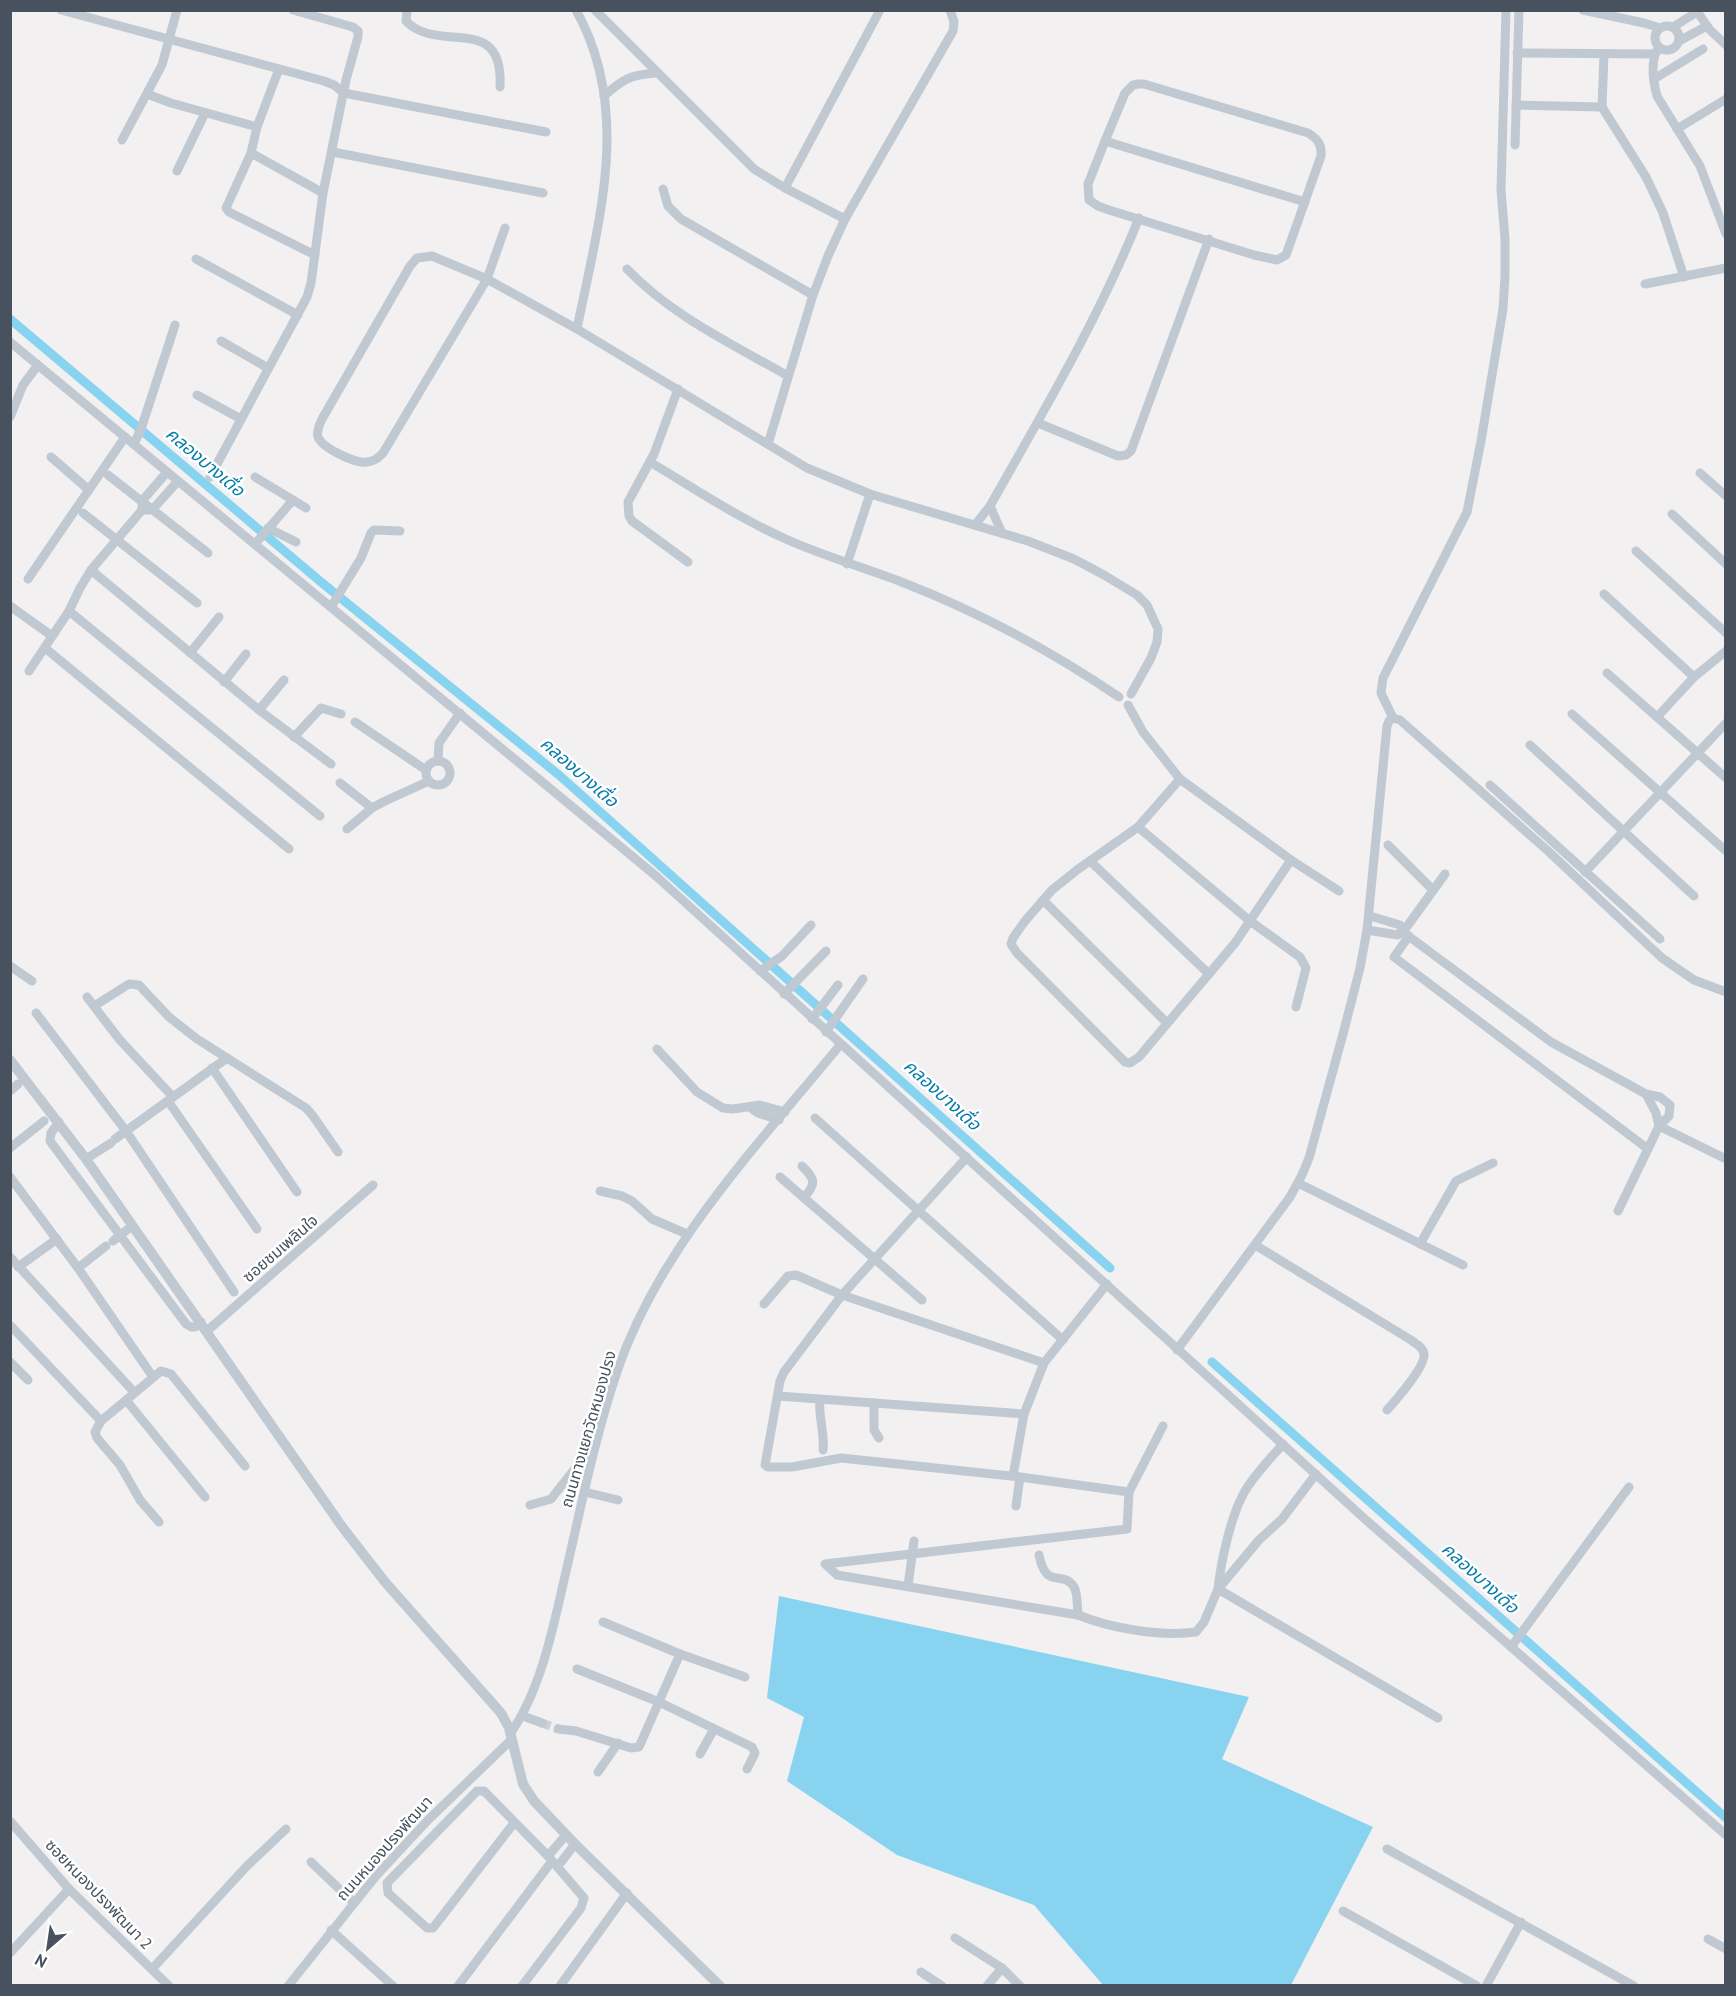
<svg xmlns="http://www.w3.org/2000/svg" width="1736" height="1996" font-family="'PT Sans','Noto Sans Thai',sans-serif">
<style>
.water{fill:#88d4f0}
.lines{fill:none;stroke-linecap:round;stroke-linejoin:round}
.canal{stroke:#88d4f0;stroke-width:9}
.minor-tunnel{stroke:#d0d0d3;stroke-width:9;stroke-dasharray:9 4.5;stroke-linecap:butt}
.minor{stroke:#c0c9d2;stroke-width:9}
.tertiary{stroke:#c0c9d2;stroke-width:10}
.labels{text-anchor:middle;stroke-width:5;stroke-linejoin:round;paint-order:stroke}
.street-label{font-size:16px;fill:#47525e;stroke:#fff}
.water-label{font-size:18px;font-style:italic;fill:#077daa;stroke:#fff}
</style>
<rect width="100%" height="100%" fill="#f2f0f0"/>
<!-- water -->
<path class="water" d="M779,1596L1249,1697L1222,1759L1373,1827L1291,1985H1103L1034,1905L897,1855L787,1781L804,1717L767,1698Z"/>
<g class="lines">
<!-- canal -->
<g class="canal">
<path d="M10,319L321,582L559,775L1110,1268"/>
<path d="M1212,1362L1726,1818"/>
</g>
<!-- minor-tunnel -->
<path class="minor-tunnel" d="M542,1723L558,1729"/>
<!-- minor -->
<g class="minor">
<path d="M61,10L324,81L334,85L344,93L546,132"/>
<path d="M407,10L406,21C438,55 504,11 500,87"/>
<path d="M576,10C633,112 598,223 577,329"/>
<path d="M595,10L754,169L785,188L845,219"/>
<path d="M1583,10L1644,23L1660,28"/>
<path d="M1696,10L1710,30L1726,45"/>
<circle cx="1667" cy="38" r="12"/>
<path d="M1673,27L1697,12"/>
<path d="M1679,41L1707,26"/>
<path d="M1659,47C1650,60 1653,81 1657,96L1700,166L1726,234"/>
<path d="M1517,53L1655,54"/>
<path d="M1604,54L1602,107L1646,177L1663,213L1684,277"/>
<path d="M1654,79L1703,49"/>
<path d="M1138,84H1144L1308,133C1318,139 1322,145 1321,156L1286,255L1277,260L1254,255L1109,210L1098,206L1089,200L1088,184L1105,141L1125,93L1133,85Z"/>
<path d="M147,94L171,103L257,127L251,153L323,193"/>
<path d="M604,96C623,79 630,75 656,73"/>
<path d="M1516,105L1602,107"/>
<path d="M257,127L279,69"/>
<path d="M1677,129L1726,99"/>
<path d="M122,140L162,65L177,10"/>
<path d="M1105,141L1305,202"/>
<path d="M1515,145L1519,10"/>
<path d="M333,152L543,193"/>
<path d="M251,153L226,208L229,212L315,255"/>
<path d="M177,171L205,113"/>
<path d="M785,188L880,10"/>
<path d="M663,189L668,206L681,219L813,295"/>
<path d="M505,228L487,279L383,453C378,458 375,461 367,462C356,464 322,448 318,437C316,431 320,424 322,419L410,266L417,258L432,256L487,279L577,329L807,468L870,494L1028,541L1074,559L1104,575L1137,595L1147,605L1158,629L1157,642L1151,658L1131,694"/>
<path d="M196,259L298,315"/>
<path d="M627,269C672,316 732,344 788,376"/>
<path d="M1645,284L1726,268"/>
<path d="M221,341L268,368"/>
<path d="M10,342L656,876L1366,1520L1726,1835"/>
<path d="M678,389L654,454L628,502L629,516L632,521L688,562"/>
<path d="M197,395L241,419"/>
<path d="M10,417L23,385L38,365"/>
<path d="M1038,423L1118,456L1126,455L1131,451L1209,239"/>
<path d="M134,444L141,429L175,325"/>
<path d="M768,444L813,295L828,256L845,219L953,31L954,22L950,10"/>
<path d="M51,457L89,490"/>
<path d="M650,462C695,489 740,519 788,540C824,556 862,567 899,581C977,611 1050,650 1119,697"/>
<path d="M167,472L142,501V510H152L178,481"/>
<path d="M1700,473L1726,496"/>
<path d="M108,475L208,553"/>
<path d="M210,477L307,297L311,283L323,193L346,80L358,37V31L353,27L293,10"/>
<path d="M255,477L293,500"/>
<path d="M990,506L1002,533"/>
<path d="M83,513L197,603"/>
<path d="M1672,514L1726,564"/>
<path d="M975,525L990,506C1043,412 1099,318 1139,218"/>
<path d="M268,528L296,542"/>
<path d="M255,544L293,500L306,508"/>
<path d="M1636,551L1726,633"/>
<path d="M847,564L870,494"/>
<path d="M91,570L259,710L331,764"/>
<path d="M28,579L125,437"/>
<path d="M1604,594L1694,677"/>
<path d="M10,606L52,636"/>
<path d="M331,607L361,558L371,533L374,530L400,531"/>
<path d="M69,611L320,816"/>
<path d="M45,648L289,849"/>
<path d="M190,653L219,617"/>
<path d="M29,671L69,611L80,588L91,570L142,510"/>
<path d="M1607,673L1726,778"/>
<path d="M224,682L246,654"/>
<path d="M1128,705L1143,732L1180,779L1291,860L1339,891"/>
<path d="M259,710L284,680"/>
<path d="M1572,714L1726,851"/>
<path d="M1658,716L1694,677L1726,651"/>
<path d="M1393,718L1381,693L1383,678L1467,512L1481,441L1503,309L1505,276V239L1501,190L1506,10"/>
<path d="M355,722L426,770"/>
<path d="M294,737L321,708L341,714"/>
<path d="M1530,745L1694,896"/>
<circle cx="438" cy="773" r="12"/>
<path d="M438,761L439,743L460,713"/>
<path d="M1180,779L1138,827L1077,870L1052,890L1025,921L1013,938L1011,944L1017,953L1125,1062L1130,1063L1139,1057L1235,943L1291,860"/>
<path d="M340,783L372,808"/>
<path d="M1490,785L1660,939"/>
<path d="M1138,827L1250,921L1300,957L1306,968L1296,1007"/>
<path d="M347,829L372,808L383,802L429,781"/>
<path d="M1388,845L1433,890"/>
<path d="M1090,861L1209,974"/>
<path d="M1585,872L1726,723"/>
<path d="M1043,900L1167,1023"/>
<path d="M1370,916L1400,925L1403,932L1551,1042L1646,1094L1660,1097L1670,1105L1669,1116L1659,1126L1618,1211"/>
<path d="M1367,930L1398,935L1403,932L1445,874"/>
<path d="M1409,936L1394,957L1648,1149"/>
<path d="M10,966L32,981"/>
<path d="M760,971L782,956L811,925"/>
<path d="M784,994L826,951"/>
<path d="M87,997L119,1039L173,1097"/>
<path d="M94,1006L129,984L139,985L169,1017L197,1039L306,1108L313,1116L338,1152"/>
<path d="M36,1013L126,1131L234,1292"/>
<path d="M812,1019L838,985"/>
<path d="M826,1032L863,979"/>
<path d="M657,1049L697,1092L723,1108L733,1109L760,1105L785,1112"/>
<path d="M212,1068L297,1192"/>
<path d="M10,1091L18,1084"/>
<path d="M1646,1094L1656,1113L1659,1126"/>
<path d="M168,1101L257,1229"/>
<path d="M751,1108L758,1113L779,1120"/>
<path d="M815,1118L1063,1340"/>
<path d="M59,1122L51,1133L50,1141L186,1324L191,1327H195L201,1322"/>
<path d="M1659,1126L1724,1158"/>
<path d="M115,1139L227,1058"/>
<path d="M10,1148L44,1121"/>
<path d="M967,1157L842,1295L784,1372L780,1381L765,1465L768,1467H792L841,1458L1020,1477L1129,1492"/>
<path d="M86,1159L111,1143"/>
<path d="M802,1166C816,1180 816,1183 804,1198"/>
<path d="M10,1177L78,1268L153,1377"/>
<path d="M780,1177L922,1300"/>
<path d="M1298,1183L1463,1265"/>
<path d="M600,1191L622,1196L632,1201L652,1219L687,1234"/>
<path d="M113,1241L132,1226"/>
<path d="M1420,1244L1456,1181L1493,1163"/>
<path d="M1255,1245L1411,1340C1416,1344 1423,1347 1424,1354C1426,1366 1396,1400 1387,1410"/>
<path d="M10,1257L134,1392"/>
<path d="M18,1267L57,1239"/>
<path d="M78,1268L106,1246"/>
<path d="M764,1304L788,1276L796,1275L842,1295L1044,1363"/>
<path d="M10,1325L101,1421"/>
<path d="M207,1331L373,1185"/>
<path d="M1177,1350L1290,1197L1302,1175L1309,1158L1343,1034L1360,968L1367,930L1387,726L1389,721L1393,718L1400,720L1548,851L1662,958L1694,980L1726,992"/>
<path d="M10,1362L28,1380"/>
<path d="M778,1396L1024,1414"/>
<path d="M126,1400L205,1497"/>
<path d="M820,1400C818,1417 825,1432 823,1450"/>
<path d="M874,1403V1430L879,1438"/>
<path d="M1163,1426L1129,1492L1127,1529L825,1564L837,1575L1078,1615C1110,1628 1161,1637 1196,1632L1204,1622L1218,1589L1259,1540L1282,1519L1316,1474"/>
<path d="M1283,1444C1270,1459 1255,1474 1245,1491C1231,1515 1221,1561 1218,1589L1438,1718"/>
<path d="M1013,1476L1024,1414L1044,1363L1107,1284"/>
<path d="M585,1492L618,1500"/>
<path d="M530,1505L551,1499L596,1442"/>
<path d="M1016,1506L1020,1477"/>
<path d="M159,1522L140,1500L120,1465L97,1438L95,1432L101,1421L161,1371L171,1374L245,1466"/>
<path d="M1039,1555C1046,1591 1063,1569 1074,1587C1078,1594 1077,1606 1078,1615"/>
<path d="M908,1586L914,1541"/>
<path d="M603,1622L680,1654L745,1677"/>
<path d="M1511,1647L1629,1487"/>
<path d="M577,1669L659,1702L752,1747L755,1753L747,1769"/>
<path d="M523,1716L542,1723"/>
<path d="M558,1729L576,1731L631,1748L639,1747L680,1654"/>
<path d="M510,1734C541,1690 553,1628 565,1576C581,1507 595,1436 618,1369C661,1245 758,1145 840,1045"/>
<path d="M700,1754L714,1729"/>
<path d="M598,1772L618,1743"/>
<path d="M10,1821L69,1889L169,1986"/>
<path d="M514,1823L433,1928H427L388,1893L387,1883L477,1791H484L548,1856L584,1898L581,1908L522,1986"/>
<path d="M1387,1849L1634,1986"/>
<path d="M548,1856L566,1835"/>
<path d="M311,1862L353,1902"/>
<path d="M558,1866L575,1844"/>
<path d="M1343,1911L1477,1986"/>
<path d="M331,1930L393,1986"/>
<path d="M955,1938L1002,1968L1020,1986"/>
<path d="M1708,1939L1726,1949"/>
<path d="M10,1953L69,1889"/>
<path d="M152,1969L246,1867L286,1829"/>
<path d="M921,1972L942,1986"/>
<path d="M288,1986L376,1876L428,1820L511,1740"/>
<path d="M458,1986L552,1861"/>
<path d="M560,1986L627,1893"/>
<path d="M987,1986L1002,1968"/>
<path d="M1486,1986L1521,1922"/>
</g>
<!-- tertiary -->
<path class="tertiary" d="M10,1060L86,1159L343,1528L385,1582L501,1713L509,1728L523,1784L534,1801L575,1844L720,1986"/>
</g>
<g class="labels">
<!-- street labels -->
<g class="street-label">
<text transform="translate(280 1248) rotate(-41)" y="6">ซอยชมเพลินใจ</text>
<text transform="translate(588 1429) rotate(-74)" y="6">ถนนทางแยกวัดหนองปรง</text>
<text transform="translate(384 1848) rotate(-48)" y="6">ถนนหนองปรงพัฒนา</text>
<text transform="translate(99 1894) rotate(46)" y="6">ซอยหนองปรงพัฒนา 2</text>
</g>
<!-- water labels -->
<g class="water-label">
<text transform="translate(205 462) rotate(40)" y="6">คลองบางเดื่อ</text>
<text transform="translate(579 772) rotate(41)" y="6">คลองบางเดื่อ</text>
<text transform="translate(942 1095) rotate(42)" y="6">คลองบางเดื่อ</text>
<text transform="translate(1480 1578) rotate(42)" y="6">คลองบางเดื่อ</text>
</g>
</g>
<!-- border -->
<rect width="1736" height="1996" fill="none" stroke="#47525e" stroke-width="24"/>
<!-- north arrow -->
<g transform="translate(48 1948) rotate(209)" stroke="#ffffff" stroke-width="4.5" paint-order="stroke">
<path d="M0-4.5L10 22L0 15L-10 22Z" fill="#47525e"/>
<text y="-9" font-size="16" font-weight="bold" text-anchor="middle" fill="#47525e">N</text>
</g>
</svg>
